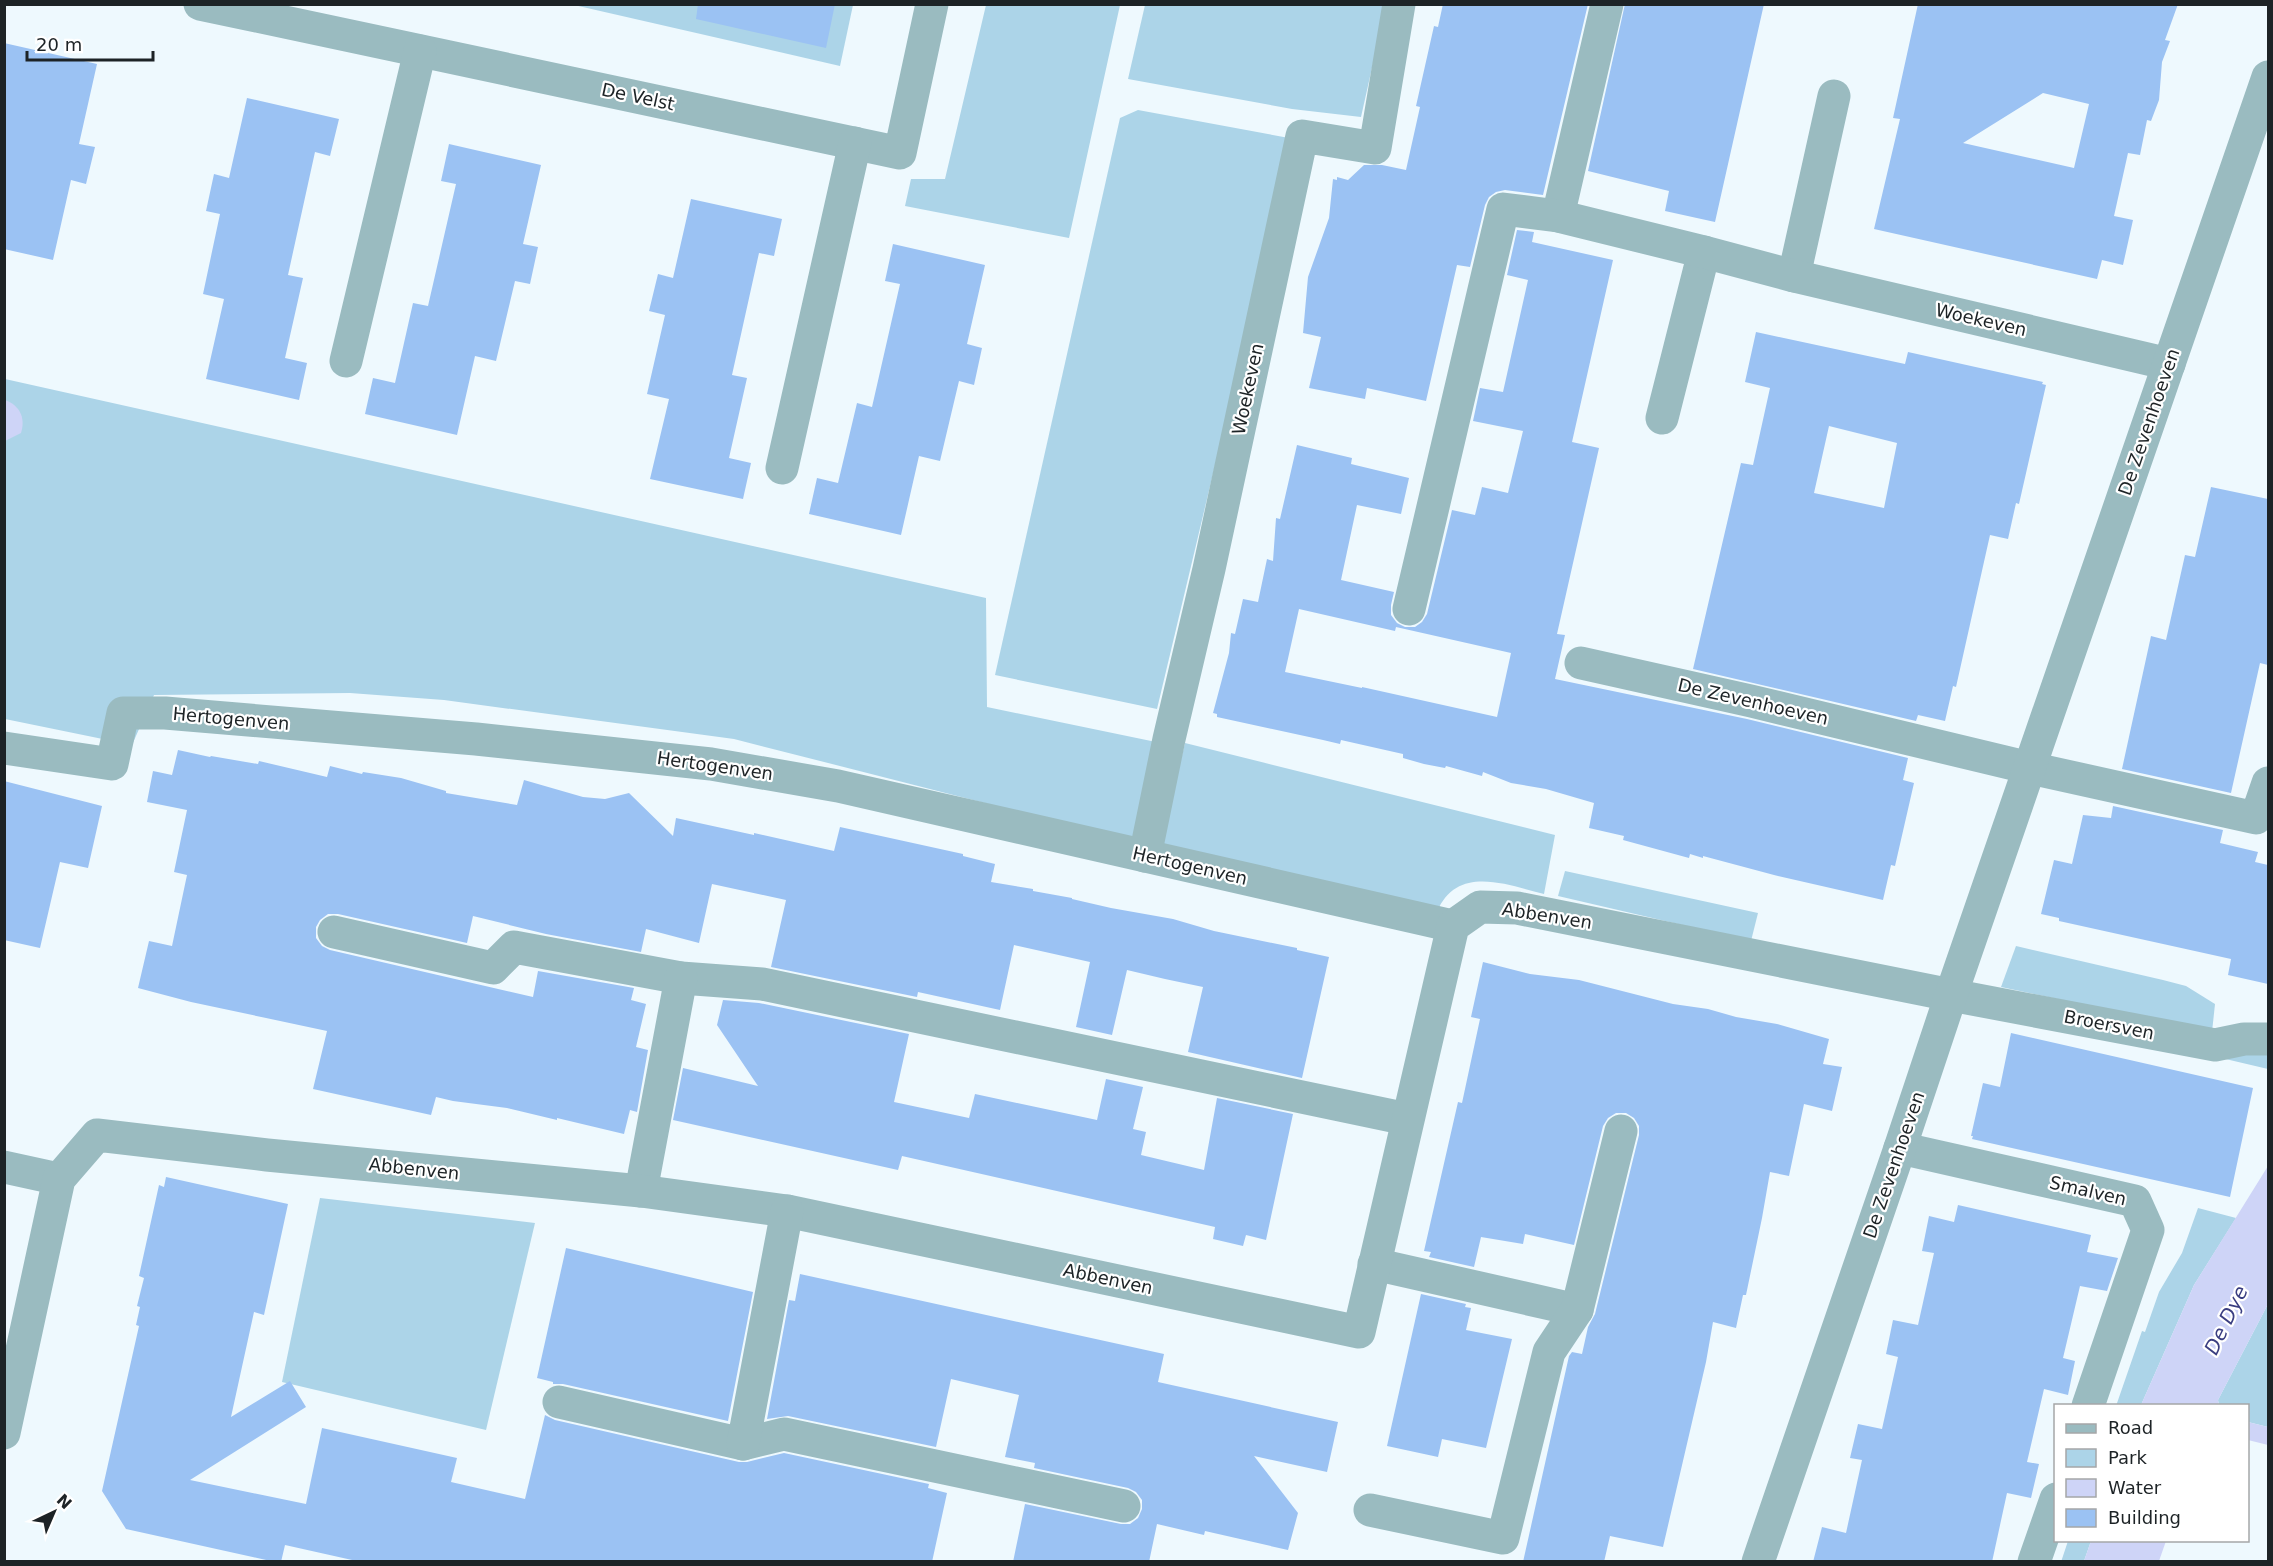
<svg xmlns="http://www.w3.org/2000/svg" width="2273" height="1566" font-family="'DejaVu Sans',sans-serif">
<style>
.green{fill:#acd4e8}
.water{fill:#ced4f7}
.building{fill:#9bc2f3;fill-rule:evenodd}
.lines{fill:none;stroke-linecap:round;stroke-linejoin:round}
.pedestrian{stroke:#9abbc0;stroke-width:33}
.minor{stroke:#9abbc0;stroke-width:33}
.tertiary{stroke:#9abbc0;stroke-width:33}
.labels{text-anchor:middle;stroke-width:4.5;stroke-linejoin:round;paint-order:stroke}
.street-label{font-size:18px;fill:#1d2326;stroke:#fff}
.water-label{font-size:20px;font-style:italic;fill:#3a3e81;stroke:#fff}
</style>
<rect width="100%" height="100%" fill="#eef9fe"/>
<!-- green -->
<g class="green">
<path d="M574,5H853L840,66Z"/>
<path d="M986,5H1120L1069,238L905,206L911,179H945Z"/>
<path d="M1145,5H1386L1361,117L1292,109L1128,79Z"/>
<path d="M1138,110L1289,138L1281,188L1157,709L995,675L1120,118Z"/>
<path d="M5,379L986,598L987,707L1156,742L1134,841L734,739L444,700L350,693L154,695L132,745L5,719Z"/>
<path d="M1185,743L1555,835L1544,894C1507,885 1457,864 1437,912L1159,849Z"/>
<path d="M1565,871L1758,913L1751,941L1558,896Z"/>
<path d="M2016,946L2163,980L2186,986L2215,1004L2212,1032L2001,987Z"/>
<path d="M2268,1049V1069L2217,1057Z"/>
<path d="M320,1198L535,1223L486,1430L282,1382Z"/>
<path d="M2198,1208L2236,1218L2194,1285L2141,1405L2116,1406L2142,1331L2145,1332L2159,1292L2182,1253Z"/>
<path d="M2268,1304V1427L2248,1422V1406L2219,1405L2218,1400Z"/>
<path d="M2068,1541H2091L2084,1561L2061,1562Z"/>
</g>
<!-- water -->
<g class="water">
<path d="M5,400C19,405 26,417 21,433L5,441Z"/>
<path d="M2268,1166V1304L2218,1400L2219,1405H2141L2194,1285Z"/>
<path d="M2248,1422L2268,1427V1445L2248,1440Z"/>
<path d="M2091,1541V1540L2166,1541L2159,1561H2084Z"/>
</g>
<!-- building -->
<g class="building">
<path d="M698,4H835L826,48L696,19Z"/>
<path d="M1443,4H1588L1543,195L1505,190L1496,192L1489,197L1485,205L1470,267L1457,265L1426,401L1367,388L1365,399L1309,388L1321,337L1303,333L1308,277L1329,218L1333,179L1337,180V177L1348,180L1364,165H1382L1406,170L1420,107L1416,106L1434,26L1438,27Z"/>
<path d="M1625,4H1764L1715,222L1665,211L1669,191L1588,171Z"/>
<path d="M1918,4H2178L2165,40L2170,41L2162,62L2159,100L2151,121L2147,120L2140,155L2128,153L2114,216L2133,220L2123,265L2102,260L2097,279L1874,229L1900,119L1893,118ZM2043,93L2089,104L2074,168L1963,143Z"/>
<path d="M4,43L97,64L79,144L95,147L86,184L71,180L53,260L4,249Z"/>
<path d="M247,98L339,119L330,156L315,152L288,275L303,278L285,358L307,363L299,400L206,379L224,299L203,294L220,214L206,211L214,174L229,178Z"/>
<path d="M449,144L541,165L523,244L538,247L530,284L515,281L496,361L475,356L457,435L365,414L373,378L395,383L413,303L428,306L456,184L441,181Z"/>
<path d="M691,199L782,219L774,256L759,253L732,375L747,378L729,458L751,463L743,499L650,479L669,399L647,394L665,315L649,311L658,274L673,278Z"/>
<path d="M1517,230L1534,232L1532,242L1613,260L1572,442L1599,448L1557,634L1565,635L1555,679L1747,719L1908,758L1903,780L1914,783L1895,866L1891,865L1883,900L1774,875L1703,856V858L1690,854L1689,858L1623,840L1624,836L1589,828L1594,803L1546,789L1511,783L1483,772L1482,776L1446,766L1445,768L1424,764L1403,758V754L1341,740L1340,744L1323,740L1217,717V714L1213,713L1229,653L1231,633L1235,634L1243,599L1258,602L1267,559L1273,561L1276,518L1280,519L1297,445L1352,458L1351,464L1409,478L1401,514L1357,505L1341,580L1394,592L1391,605V615L1397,623L1405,627H1415L1422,622L1427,614L1452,510L1475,515L1482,487L1508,493L1523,431L1473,421L1480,388L1503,392L1528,280L1507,275ZM1299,609L1395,631L1396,627L1511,653L1497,717L1362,687V688L1285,672Z"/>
<path d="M893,244L985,265L967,344L982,348L974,385L959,381L940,461L919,456L901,535L809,514L817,478L838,483L857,403L872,407L900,284L885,281Z"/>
<path d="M1756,332L1905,364L1908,352L2043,382L2042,384L2046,385L2019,504L2016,503L2008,539L1990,535L1956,687L1953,686L1945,721L1918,715L1916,721L1693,669L1741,463L1753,465L1770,388L1745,382ZM1829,426L1897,443L1884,508L1814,493Z"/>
<path d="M2211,487L2268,499V665L2260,663L2231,793L2122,769L2151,636L2166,640L2185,555L2195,557Z"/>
<path d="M178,750L210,757L211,756L258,764L259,761L327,777L330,766L362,774L363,772L401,778L446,791V793L517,805L524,780L583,797L605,799L629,793L673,836L676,818L754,835V833L834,851L840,827L963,854V856L995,864L991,882L1033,889V891L1072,898V899L1111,908L1173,919L1214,931L1297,948V950L1329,957L1302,1078L1188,1052L1203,987L1165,979L1127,970L1112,1035L1076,1027L1090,962L1014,945L1000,1010L918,992L917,997L771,967L786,900L712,884L699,943L646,929L641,952L546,934L473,916L467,943L338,914H328L320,920L316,927V938L322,946L330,950L533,997L538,971L634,988L631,1000L646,1004L636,1047L648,1050L637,1112L630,1110L624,1134L557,1118V1120L507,1108L453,1101L436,1097L431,1115L313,1089L327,1031L191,1002L138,988L149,941L172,946L187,875L174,872L187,810L147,802L153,771L172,775Z"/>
<path d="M4,781L102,806L88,868L60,862L40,948L4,940Z"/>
<path d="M2113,806L2223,830L2220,843L2258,852L2255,862L2268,865V984L2228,975L2231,959L2059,921V918L2041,914L2054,860L2072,864L2083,815L2111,818Z"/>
<path d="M1483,962L1530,974L1579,980L1673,1004L1708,1009L1736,1017L1777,1024L1829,1039L1823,1064L1842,1067L1832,1111L1804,1104L1789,1176L1770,1172L1762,1218L1746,1295H1743L1736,1328L1713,1322L1706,1362L1663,1547L1610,1536L1604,1562H1523L1569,1356L1572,1352L1582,1354L1588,1327L1595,1314L1639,1135V1126L1634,1118L1626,1113H1616L1608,1118L1603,1126L1574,1245L1525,1234L1523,1244L1481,1237L1474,1267L1429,1257L1431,1252L1424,1251L1458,1102L1462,1103L1480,1019L1471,1017Z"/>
<path d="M723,1000L759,1003L909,1034L894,1102L969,1118L975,1094L1097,1120L1106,1079L1143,1087L1133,1129L1146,1132L1141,1155L1204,1170L1217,1098L1293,1114L1266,1240L1246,1235L1243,1246L1213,1239L1215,1227L902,1156L898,1170L673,1120L683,1068L758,1086L717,1025Z"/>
<path d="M2011,1033L2253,1088L2230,1197L1972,1139L1973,1136H1971L1983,1083L2000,1087Z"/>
<path d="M166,1177L288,1204L264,1315L254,1312L231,1417L290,1381L306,1407L190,1480L306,1504L322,1428L457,1458L451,1482L525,1499L545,1415L555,1420L739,1462H747L784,1453L929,1484L928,1488L947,1493L932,1562H361L285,1545L281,1562H275L126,1529L102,1491L139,1326L136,1325L140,1307L137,1306L144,1278L139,1276L159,1185L164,1187Z"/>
<path d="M1958,1205L2091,1235L2087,1252L2118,1258L2107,1291L2080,1286L2063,1358L2075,1361L2068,1395L2044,1389L2027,1462L2039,1464L2031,1498L2007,1493L1992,1562H1813L1822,1527L1846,1533L1862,1460L1850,1458L1858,1424L1882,1429L1898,1357L1886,1354L1893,1320L1918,1325L1934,1253L1922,1251L1929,1216L1954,1222Z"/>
<path d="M566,1248L753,1292L728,1421L563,1384H553V1382L537,1378Z"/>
<path d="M800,1274L1164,1354L1158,1382L1338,1422L1327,1472L1254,1456L1298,1513L1288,1550L1205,1531L1204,1535L1157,1524L1149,1562H1013L1025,1504L1121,1524H1130L1138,1518L1142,1509V1500L1136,1492L1128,1488L1034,1468L1035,1463L1005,1457L1019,1395L951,1379L936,1447L788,1416L767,1419L789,1300L795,1301Z"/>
<path d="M1421,1294L1466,1304L1465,1307L1471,1308L1466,1330L1512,1339L1486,1448L1442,1439L1438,1457L1387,1446Z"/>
</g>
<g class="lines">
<!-- pedestrian -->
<g class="pedestrian">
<path d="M4,748L112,764L123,713H165L476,739L711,764L838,786L1453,926"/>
<path d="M1145,856L1169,739L1209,569L1302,136L1375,148L1399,4"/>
</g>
<!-- minor -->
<g class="minor">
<path d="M200,4L900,153L932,4"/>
<path d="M1558,216L1607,4"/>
<path d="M1794,276L1834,96"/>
<path d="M346,361L420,51"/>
<path d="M1662,418L1704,252"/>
<path d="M782,468L855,143"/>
<path d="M1409,609L1503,209L1558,216L1704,252L1794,276L2169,364"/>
<path d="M1581,663L1751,701L2030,768L2256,818L2268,783"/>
<path d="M334,932L493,968L514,947L681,978L762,984L1407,1119"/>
<path d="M1900,1148L2135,1201L2148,1230L2088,1406"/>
<path d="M4,1167L59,1179"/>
<path d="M641,1191L681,978"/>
<path d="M1374,1264L1577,1310"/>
<path d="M559,1402L743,1444L784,1434L1124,1506"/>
<path d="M4,1433L59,1179L97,1135L267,1155L641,1191L787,1211L1359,1332L1453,926L1480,907L1517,908L1951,995L2215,1045L2244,1039H2268"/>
<path d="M743,1444L787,1211"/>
<path d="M1370,1510L1503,1538L1549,1352L1577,1310L1621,1131"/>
<path d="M2034,1562L2056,1499"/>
</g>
<!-- tertiary -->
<path class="tertiary" d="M1758,1562L1900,1148L1951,995L2268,77"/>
</g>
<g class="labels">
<!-- street labels -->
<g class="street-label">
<text transform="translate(638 97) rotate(12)" y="6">De Velst</text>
<text transform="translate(1981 320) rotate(13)" y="6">Woekeven</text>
<text transform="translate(1248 389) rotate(-78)" y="6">Woekeven</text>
<text transform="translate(2149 422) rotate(-71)" y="6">De Zevenhoeven</text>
<text transform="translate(1753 702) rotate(13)" y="6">De Zevenhoeven</text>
<text transform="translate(231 719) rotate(5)" y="6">Hertogenven</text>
<text transform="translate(715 766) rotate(8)" y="6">Hertogenven</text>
<text transform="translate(1190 866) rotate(13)" y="6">Hertogenven</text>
<text transform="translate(1547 916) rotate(9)" y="6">Abbenven</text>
<text transform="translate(2109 1025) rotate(11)" y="6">Broersven</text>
<text transform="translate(1894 1165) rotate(-71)" y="6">De Zevenhoeven</text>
<text transform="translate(414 1169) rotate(6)" y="6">Abbenven</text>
<text transform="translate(2088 1191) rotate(13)" y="6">Smalven</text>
<text transform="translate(1108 1279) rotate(12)" y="6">Abbenven</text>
</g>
<!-- water labels -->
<g class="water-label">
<text transform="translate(2226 1320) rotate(-64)" y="7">De Dye</text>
</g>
</g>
<!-- border -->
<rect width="2273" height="1566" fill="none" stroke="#1d2326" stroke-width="12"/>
<!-- legend -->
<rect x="2054" y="1404" width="195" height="138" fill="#ffffff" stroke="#a5a7a8" stroke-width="1.5"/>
<rect x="2066" y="1424" width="30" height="9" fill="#9abbc0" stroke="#a5a7a8" stroke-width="1.5"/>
<text x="2108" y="1434" font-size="18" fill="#1d2326">Road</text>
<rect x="2066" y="1449" width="30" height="18" fill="#acd4e8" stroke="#a5a7a8" stroke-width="1.5"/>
<text x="2108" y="1464" font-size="18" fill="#1d2326">Park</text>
<rect x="2066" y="1479" width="30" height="18" fill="#ced4f7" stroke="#a5a7a8" stroke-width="1.5"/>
<text x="2108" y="1494" font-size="18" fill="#1d2326">Water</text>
<rect x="2066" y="1509" width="30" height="18" fill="#9bc2f3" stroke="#a5a7a8" stroke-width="1.5"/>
<text x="2108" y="1524" font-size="18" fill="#1d2326">Building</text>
<!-- north arrow -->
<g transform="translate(54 1512) rotate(44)" stroke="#ffffff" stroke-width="4.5" paint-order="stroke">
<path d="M0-4.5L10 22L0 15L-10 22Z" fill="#1d2326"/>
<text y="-9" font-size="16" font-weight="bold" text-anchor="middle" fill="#1d2326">N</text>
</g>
<!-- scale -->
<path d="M27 51v9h126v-9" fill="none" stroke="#1d2326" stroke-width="3"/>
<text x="36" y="51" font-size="18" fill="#1d2326" stroke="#ffffff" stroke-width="4.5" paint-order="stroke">20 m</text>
</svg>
